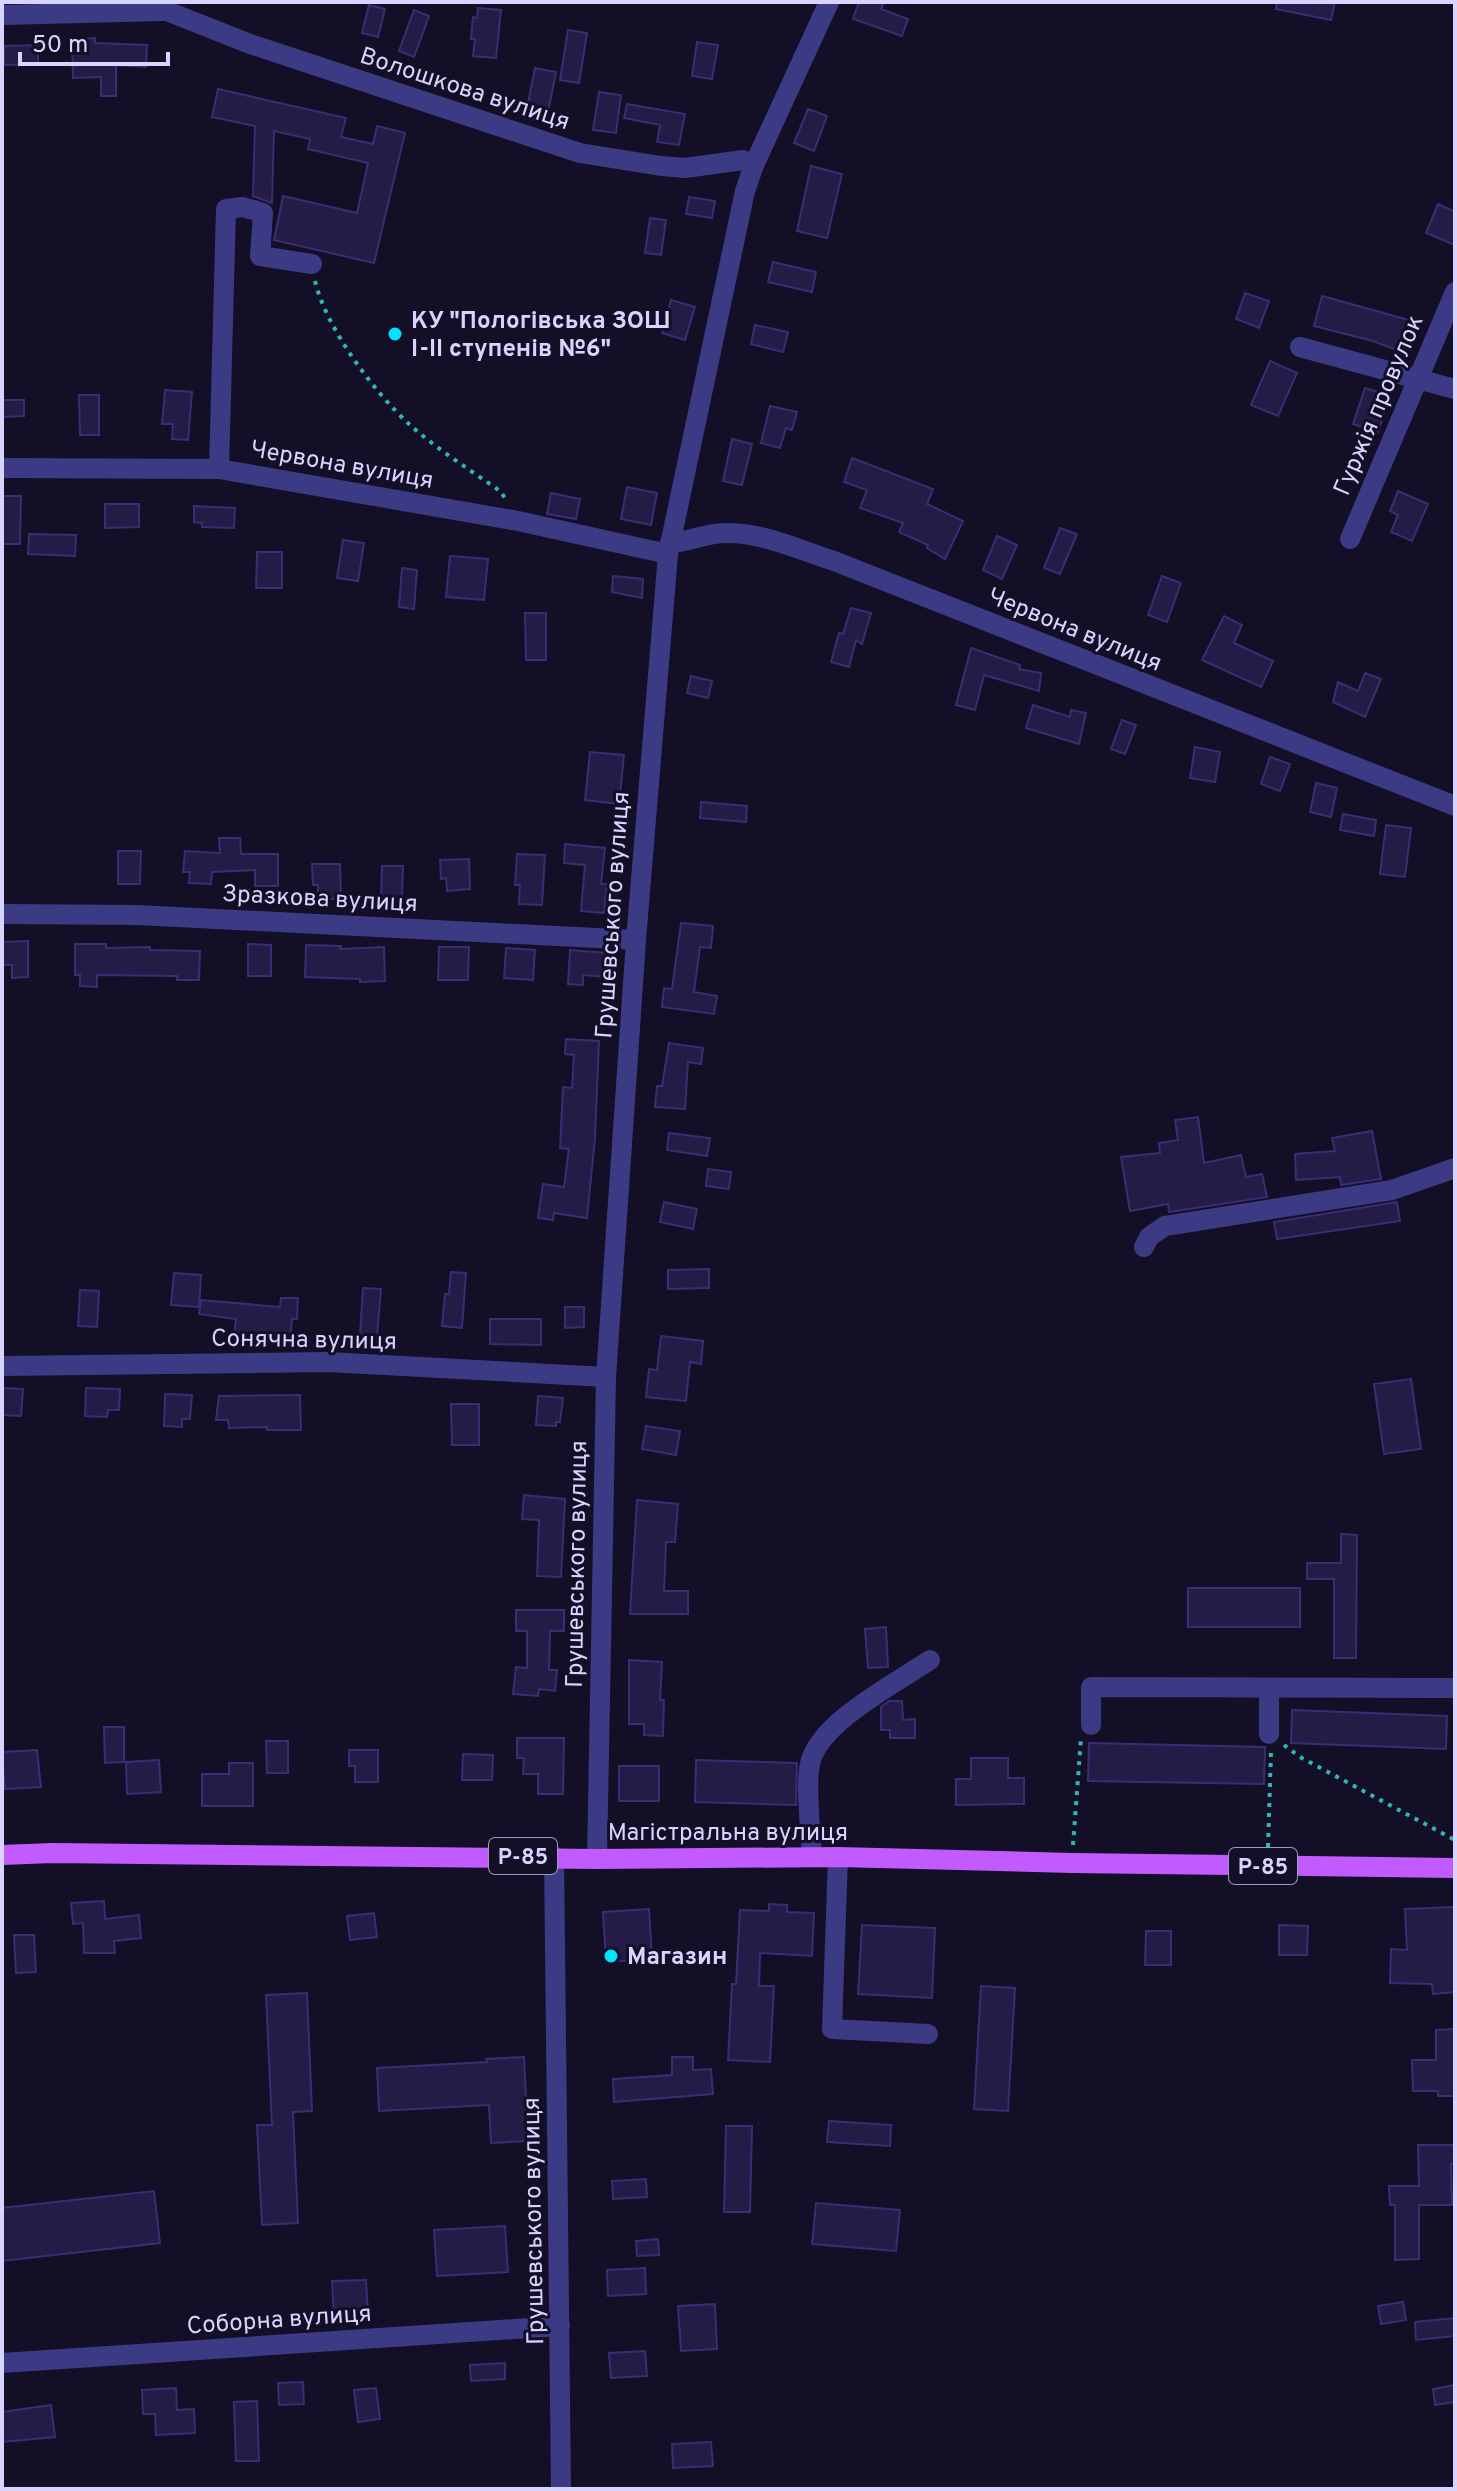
<svg xmlns="http://www.w3.org/2000/svg" width="1457" height="2491" font-family="Overpass,sans-serif">
<style>
.building{fill:#241b47;stroke:#3b2d73;stroke-width:2}
.lines{fill:none;stroke-linecap:round;stroke-linejoin:round}
.path{stroke:#2fb8b0;stroke-width:4;stroke-dasharray:4 6;stroke-linecap:butt}
.minor{stroke:#3d3a85;stroke-width:20}
.major{stroke:#c25bff;stroke-width:20}
.poi-dot{fill:#00e5ff;stroke:#130f26;stroke-width:3}
.labels{text-anchor:middle;stroke-width:6;stroke-linejoin:round;paint-order:stroke}
.shield{fill:#130f26;stroke:#9e99be;stroke-width:2}
.shield-label{font-size:22px;font-weight:bold;fill:#d9d4ff}
.street-label{font-size:24px;fill:#d9d4ff;stroke:#130f26}
.poi-label{font-size:24px;font-weight:bold;fill:#d9d4ff;stroke:#130f26;text-anchor:start}
</style>
<rect width="100%" height="100%" fill="#130f26"/>
<!-- building -->
<g class="building">
<path d="M859,2H884L881,9L908,19L902,36L853,19Z"/>
<path d="M1277,2H1335L1331,20L1276,9Z"/>
<path d="M369,5L385,9L378,37L362,33Z"/>
<path d="M478,8L501,10L496,58L473,56L475,39H471L473,17L477,18Z"/>
<path d="M414,10L429,16L414,57L399,51Z"/>
<path d="M568,30L587,33L579,83L560,80Z"/>
<path d="M95,38V43L147,45L146,67L116,65V96H101V77L73,78L72,39Z"/>
<path d="M697,42L718,45L712,79L692,76Z"/>
<path d="M38,45V64L4,65V46Z"/>
<path d="M535,68L556,72L546,122L525,118Z"/>
<path d="M218,89L346,118L341,137L373,144L377,126L405,133L374,263L274,240L283,196L357,213L368,163L308,149L310,139L274,131L272,203L253,196L255,126L212,117Z"/>
<path d="M599,92L621,95L616,133L593,130Z"/>
<path d="M627,104L685,114L679,145L657,142L660,125L624,118Z"/>
<path d="M808,109L827,116L814,151L794,143Z"/>
<path d="M811,166L842,174L827,238L797,231Z"/>
<path d="M689,197L715,201L712,218L686,214Z"/>
<path d="M1438,204L1455,212V245L1426,233Z"/>
<path d="M650,218L666,220L661,255L645,253Z"/>
<path d="M773,262L816,272L812,292L768,282Z"/>
<path d="M1245,293L1269,301L1259,328L1236,319Z"/>
<path d="M1322,296L1409,320L1399,351L1373,341L1314,326Z"/>
<path d="M671,300L695,307L685,340L662,333Z"/>
<path d="M755,325L788,332L783,352L751,344Z"/>
<path d="M1270,361L1297,373L1278,416L1251,405Z"/>
<path d="M1365,388L1390,396L1378,432L1353,424Z"/>
<path d="M165,390L192,392L188,440L172,439L173,424H162Z"/>
<path d="M79,395H99V435H80Z"/>
<path d="M2,400H24V416L2,417Z"/>
<path d="M770,406L797,412L792,430L786,428L780,448L761,443Z"/>
<path d="M732,439L752,444L742,485L723,481Z"/>
<path d="M852,458L933,489L927,504L963,521L945,559L927,548L928,545L899,532L903,523L860,508L867,490L844,482Z"/>
<path d="M627,487L657,493L651,525L621,519Z"/>
<path d="M1398,491L1428,504L1412,541L1391,532L1398,515L1390,511Z"/>
<path d="M551,493L580,499L576,519L547,514Z"/>
<path d="M2,496H21L20,544H2Z"/>
<path d="M105,504H139V527L105,528Z"/>
<path d="M194,506L235,508L234,528L202,527V523L194,522Z"/>
<path d="M1060,528L1077,534L1060,574L1044,568Z"/>
<path d="M29,534L76,535L75,556L28,554Z"/>
<path d="M997,536L1017,545L1002,579L983,570Z"/>
<path d="M343,540L364,543L358,581L337,578Z"/>
<path d="M257,552H282V588H256Z"/>
<path d="M450,556L488,559L484,600L446,597Z"/>
<path d="M402,568L417,570L414,609L399,607Z"/>
<path d="M613,576L643,579L642,598L612,592Z"/>
<path d="M1162,576L1181,583L1167,622L1148,615Z"/>
<path d="M851,608L871,613L862,644L856,640L849,667L831,662L839,633L843,634Z"/>
<path d="M525,613H546V660H526Z"/>
<path d="M1224,616L1242,625L1234,643L1273,661L1261,687L1202,660Z"/>
<path d="M971,648L1020,665L1019,669L1041,673L1039,691L984,675L975,710L956,705Z"/>
<path d="M1365,673L1381,679L1365,717L1333,702L1338,682L1358,691Z"/>
<path d="M691,676L712,681L708,698L687,693Z"/>
<path d="M1033,705L1070,717L1071,710L1086,713L1079,744L1026,728Z"/>
<path d="M1122,720L1136,725L1125,754L1111,749Z"/>
<path d="M1195,747L1220,752L1215,782L1190,778Z"/>
<path d="M590,752L624,755L619,804L585,800Z"/>
<path d="M1270,757L1290,764L1280,791L1261,784Z"/>
<path d="M1316,783L1337,788L1331,817L1310,812Z"/>
<path d="M701,802L747,806L746,822L700,818Z"/>
<path d="M1343,814L1376,820L1374,836L1340,830Z"/>
<path d="M1386,825L1411,828L1405,877L1380,874Z"/>
<path d="M219,838H240L241,854H278V886H255V870L212,872L211,884L189,883L190,872H183L185,851L220,853Z"/>
<path d="M565,844L605,848L601,884H607L604,913L581,911L585,865L564,863Z"/>
<path d="M118,851H141L140,884H118Z"/>
<path d="M517,854L545,855L542,905L519,904L520,885H515Z"/>
<path d="M469,859L470,889L447,891L446,878L441,879L440,860Z"/>
<path d="M312,864H340L341,899H318V885H313Z"/>
<path d="M382,866H403L402,899H381Z"/>
<path d="M681,923L713,926L711,948L700,947L694,992L717,996L714,1014L662,1007L664,988L672,989Z"/>
<path d="M28,941V977L12,978V965H2V942Z"/>
<path d="M75,944H106V948L150,947V950L200,951L199,980H177V976L97,975V987L80,986V975H75Z"/>
<path d="M248,944L271,945V976H248Z"/>
<path d="M306,945L341,946L340,949L384,947L385,981L360,982V979L305,977Z"/>
<path d="M439,947H469L468,980H438Z"/>
<path d="M506,948L535,950L533,980L504,978Z"/>
<path d="M570,950L606,953L605,977L583,975V985L568,984Z"/>
<path d="M566,1039L599,1041L595,1138L587,1218L554,1213L553,1220L538,1218L543,1184L564,1187L569,1149L560,1148L563,1087L572,1088L574,1055L565,1054Z"/>
<path d="M669,1043L703,1048L701,1064L688,1062L685,1109L655,1107L657,1086H662Z"/>
<path d="M1198,1117L1204,1163L1241,1155L1246,1177L1262,1174L1267,1197L1169,1212L1168,1204L1130,1211L1121,1157L1160,1153L1159,1143L1178,1140L1175,1120Z"/>
<path d="M1372,1131L1381,1179L1341,1185L1340,1177L1296,1180L1295,1154L1335,1151L1332,1138Z"/>
<path d="M669,1133L710,1138L707,1156L667,1150Z"/>
<path d="M708,1169L731,1172L729,1189L706,1186Z"/>
<path d="M664,1202L697,1209L693,1229L660,1222Z"/>
<path d="M1397,1202L1400,1221L1277,1239L1274,1222Z"/>
<path d="M709,1269V1288L668,1289V1270Z"/>
<path d="M451,1272L466,1273L462,1328L442,1326L445,1294H449Z"/>
<path d="M174,1273L201,1275L199,1307L171,1305Z"/>
<path d="M363,1288L381,1289L377,1336L360,1334Z"/>
<path d="M80,1290L99,1291L97,1327L78,1326Z"/>
<path d="M281,1298H298L297,1319H292L290,1340L234,1337L236,1319L199,1314L201,1300L280,1307Z"/>
<path d="M565,1307H584V1327L565,1328Z"/>
<path d="M490,1319H541V1345L490,1344Z"/>
<path d="M661,1336L703,1341L701,1364L690,1362L686,1401L646,1397L649,1369L657,1370Z"/>
<path d="M1411,1379L1421,1449L1384,1454L1374,1384Z"/>
<path d="M2,1388L23,1389L21,1416L2,1415Z"/>
<path d="M86,1388L120,1389L119,1410H108L107,1417L85,1416Z"/>
<path d="M165,1394L192,1395L190,1419H182V1427L164,1426Z"/>
<path d="M300,1395L301,1430H267V1427L229,1428L228,1420H216L219,1396Z"/>
<path d="M538,1396L563,1398L560,1422H556V1426L536,1425Z"/>
<path d="M451,1404H479V1445H452Z"/>
<path d="M646,1426L680,1431L676,1455L642,1449Z"/>
<path d="M524,1495L565,1499L561,1577L537,1576L539,1520L522,1519Z"/>
<path d="M637,1500L678,1504L675,1542H666L664,1591H688V1614H630Z"/>
<path d="M1341,1534L1357,1535L1356,1658H1334V1579H1307V1563H1341Z"/>
<rect x="1188" y="1588" width="112" height="39"/>
<path d="M516,1610H564V1631H550L549,1670H557L555,1691L539,1689L538,1696L513,1694L516,1667L527,1668V1631H516Z"/>
<path d="M886,1627L888,1667L868,1668L865,1629Z"/>
<path d="M629,1660L662,1662L660,1700H664L663,1736L644,1735V1724H629Z"/>
<path d="M889,1701H902L903,1720L915,1719V1738H890V1730H881V1707Z"/>
<path d="M1292,1710L1447,1716L1446,1749L1291,1743Z"/>
<path d="M104,1727H124V1762L105,1763Z"/>
<path d="M517,1738H564L563,1794H538V1774H523L524,1758H517Z"/>
<path d="M266,1741H288V1773H267Z"/>
<path d="M1089,1743L1265,1747L1264,1784L1088,1781Z"/>
<path d="M37,1750L41,1787L5,1789L2,1752Z"/>
<path d="M349,1750H378V1782H355V1766H349Z"/>
<path d="M463,1754L493,1755L492,1780H462Z"/>
<path d="M971,1758H1008V1778H1024V1804L956,1805V1779H971Z"/>
<path d="M159,1760L161,1792L127,1794L126,1762Z"/>
<path d="M696,1760L797,1763L796,1805L695,1802Z"/>
<path d="M229,1763H253V1806H202V1774H229Z"/>
<rect x="619" y="1766" width="40" height="35"/>
<path d="M104,1901L105,1919L139,1915L141,1938L114,1941L115,1953H84L83,1923L73,1924L71,1903Z"/>
<path d="M769,1904L787,1905V1912L814,1913L812,1956L760,1953L759,1986H774L770,2062L728,2060L732,1984H736L740,1910L769,1911Z"/>
<path d="M1455,1907V1992L1433,1994L1432,1984L1390,1983L1391,1949L1407,1950L1405,1909Z"/>
<path d="M649,1909L652,1959L606,1962L603,1912Z"/>
<path d="M374,1913L377,1937L350,1940L347,1916Z"/>
<path d="M862,1925L935,1928L932,1998L858,1994Z"/>
<path d="M1279,1925L1308,1926L1307,1955H1279Z"/>
<path d="M1146,1931H1171V1965H1145Z"/>
<path d="M14,1935H34L36,1972L16,1973Z"/>
<path d="M981,1986L1015,1988L1008,2111L974,2109Z"/>
<path d="M307,1993L312,2111L293,2112L298,2223L262,2225L257,2125H272L266,1995Z"/>
<path d="M1455,2029V2096H1438V2091H1413L1412,2060H1436V2030Z"/>
<path d="M524,2057L528,2141L491,2143L489,2105L379,2111L377,2068L487,2062L486,2059Z"/>
<path d="M672,2057H693V2070L711,2069L713,2094L614,2102L613,2079L672,2075Z"/>
<path d="M829,2121L891,2125L890,2146L827,2142Z"/>
<path d="M726,2126H752L750,2212H724Z"/>
<path d="M1418,2145H1455V2164H1451L1452,2205H1419V2259L1395,2260V2205H1390L1389,2186H1419Z"/>
<path d="M646,2179L647,2197L613,2199L612,2181Z"/>
<path d="M154,2191L160,2243L2,2261V2208Z"/>
<path d="M816,2203L900,2210L896,2251L812,2244Z"/>
<path d="M505,2226L508,2272L437,2276L434,2230Z"/>
<path d="M658,2239L659,2255L637,2256L636,2241Z"/>
<path d="M645,2268L646,2294L608,2296L607,2270Z"/>
<path d="M366,2280L368,2313L334,2315L332,2281Z"/>
<path d="M1403,2302L1406,2320L1381,2324L1378,2306Z"/>
<path d="M715,2304L717,2349L681,2351L678,2306Z"/>
<path d="M1455,2318V2336L1416,2340L1415,2322Z"/>
<path d="M645,2351L647,2376L611,2378L609,2353Z"/>
<path d="M505,2363V2379L471,2381L470,2365Z"/>
<path d="M303,2382L304,2404L279,2405L278,2383Z"/>
<path d="M1455,2385V2402L1435,2405L1433,2389Z"/>
<path d="M176,2388L177,2410L194,2409L195,2433L156,2435L155,2414H143L142,2390Z"/>
<path d="M376,2388L380,2419L358,2422L354,2390Z"/>
<path d="M257,2401L259,2461H236L234,2402Z"/>
<path d="M51,2405L55,2437L2,2442V2412Z"/>
<path d="M711,2442L713,2466L673,2468L672,2444Z"/>
</g>
<g class="lines">
<!-- path -->
<g class="path">
<path d="M315,281C326,328 374,392 410,425C437,449 470,470 500,491L505,498"/>
<path d="M1284,1745L1300,1757L1455,1840"/>
<path d="M1073,1845L1081,1738"/>
<path d="M1268,1847L1271,1752"/>
</g>
<!-- minor -->
<g class="minor">
<path d="M144,2L250,44L580,153L661,166L685,168L743,160L754,165"/>
<path d="M2,15L162,11"/>
<path d="M1300,347L1455,389"/>
<path d="M2,468L219,469L518,521L668,554"/>
<path d="M219,469L226,209L243,207L263,213L260,256L312,264"/>
<path d="M1350,539L1455,292"/>
<path d="M670,543C689,542 706,533 725,533C762,532 799,550 834,561L1455,806"/>
<path d="M2,914L138,915L636,940"/>
<path d="M1144,1247L1149,1237L1165,1226L1392,1190L1455,1168"/>
<path d="M2,1366L328,1362L606,1377"/>
<path d="M1091,1725V1687L1455,1688"/>
<path d="M1269,1734V1688"/>
<path d="M554,1856L561,2489"/>
<path d="M812,1857C811,1833 805,1785 810,1764C818,1723 896,1683 930,1660"/>
<path d="M838,1857L832,2029L928,2034"/>
<path d="M597,1859L606,1377L636,940L668,554L745,191L754,165L829,2"/>
<path d="M2,2363L560,2326"/>
</g>
<!-- major -->
<path class="major" d="M2,1855L52,1853L597,1859L838,1857L1072,1863L1455,1868"/>
</g>
<!-- markers -->
<g class="poi-dot">
<circle cx="395" cy="334" r="8"/>
<circle cx="611" cy="1956" r="8"/>
</g>
<g class="labels">
<!-- shield labels -->
<g class="shield">
<rect x="489" y="1838" width="68" height="36" rx="6"/>
<rect x="1229" y="1848" width="68" height="36" rx="6"/>
</g>
<g class="shield-label">
<text x="523" y="1864">Р-85</text>
<text x="1263" y="1874">Р-85</text>
</g>
<!-- street labels -->
<g class="street-label">
<text transform="translate(465 88) rotate(18)" y="8">Волошкова вулиця</text>
<text transform="translate(1378 405) rotate(-67)" y="8">Гуржія провулок</text>
<text transform="translate(342 464) rotate(10)" y="8">Червона вулиця</text>
<text transform="translate(1075 629) rotate(22)" y="8">Червона вулиця</text>
<text transform="translate(320 898) rotate(3)" y="8">Зразкова вулиця</text>
<text transform="translate(612 915) rotate(-86)" y="8">Грушевського вулиця</text>
<text transform="translate(304 1339) rotate(1)" y="8">Сонячна вулиця</text>
<text transform="translate(576 1564) rotate(-89)" y="8">Грушевського вулиця</text>
<text x="728" y="1840">Магістральна вулиця</text>
<text transform="translate(533 2221) rotate(-91)" y="8">Грушевського вулиця</text>
<text transform="translate(279 2319) rotate(-4)" y="8">Соборна вулиця</text>
</g>
<!-- poi labels -->
<g class="poi-label">
<text x="411" y="328">КУ "Пологівська ЗОШ<tspan x="411" dy="28">І-ІІ ступенів №6"</tspan></text>
<text x="627" y="1964">Магазин</text>
</g>
</g>
<!-- border -->
<rect width="1457" height="2491" fill="none" stroke="#d9d4ff" stroke-width="8"/>
<!-- scale -->
<path d="M20 52v12h148v-12" fill="none" stroke="#d9d4ff" stroke-width="4"/>
<text x="32" y="52" font-size="24" fill="#d9d4ff" stroke="#130f26" stroke-width="6" paint-order="stroke">50 m</text>
</svg>
